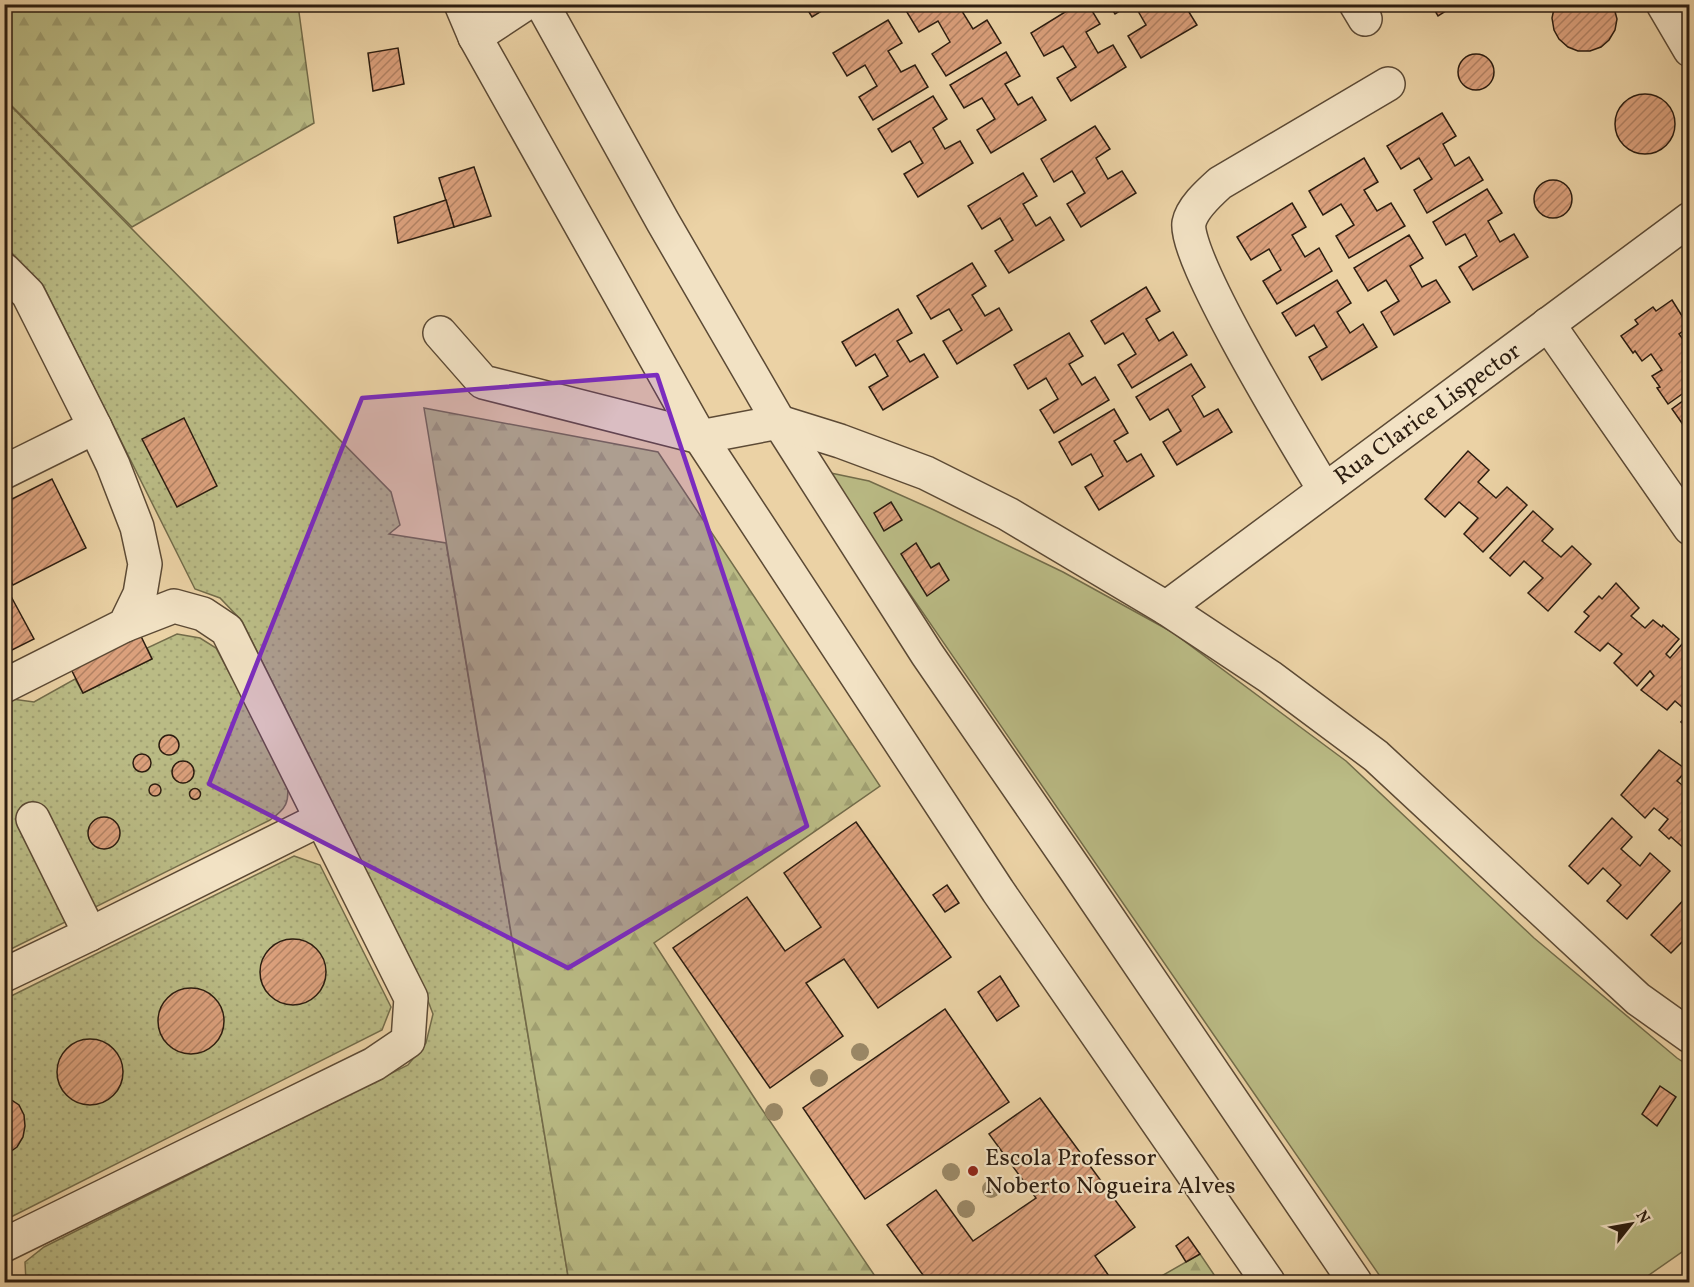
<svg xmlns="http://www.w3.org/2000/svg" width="1694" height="1287" font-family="Vollkorn,serif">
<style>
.grass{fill:url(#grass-dots);stroke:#736c4a;stroke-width:1.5}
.forest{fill:url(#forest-firs);stroke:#736c4a;stroke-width:1.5}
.park{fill:#babb85;stroke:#736c4a;stroke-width:1.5}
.building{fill:url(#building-hatch);stroke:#2c1d10;stroke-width:1.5}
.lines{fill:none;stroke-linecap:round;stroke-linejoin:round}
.minor-casing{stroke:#5c4a35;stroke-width:36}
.minor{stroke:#f2e2c4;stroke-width:33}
.tree{fill:#9a8866}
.marked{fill:#7b2cbf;fill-opacity:0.2;stroke:#7b2cbf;stroke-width:4.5;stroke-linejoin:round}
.poi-dot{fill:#8f2418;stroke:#f2e2c4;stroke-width:2}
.labels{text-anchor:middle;stroke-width:4.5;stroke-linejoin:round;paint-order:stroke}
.street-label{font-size:24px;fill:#2c1d10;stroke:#f2e2c4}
.poi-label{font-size:24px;fill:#2c1d10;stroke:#f2e2c4;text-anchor:start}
</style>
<defs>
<pattern id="grass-dots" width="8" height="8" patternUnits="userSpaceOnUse" patternTransform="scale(1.5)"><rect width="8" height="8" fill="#babb85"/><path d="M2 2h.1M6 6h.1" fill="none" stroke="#a0a072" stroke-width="1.8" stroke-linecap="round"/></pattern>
<pattern id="forest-firs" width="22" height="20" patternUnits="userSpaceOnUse" patternTransform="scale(1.5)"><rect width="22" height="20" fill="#babb85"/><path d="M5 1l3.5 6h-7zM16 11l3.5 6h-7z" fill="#a0a072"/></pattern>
<pattern id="building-hatch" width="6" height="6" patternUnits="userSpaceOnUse" patternTransform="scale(1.5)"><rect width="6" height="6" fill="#dba07c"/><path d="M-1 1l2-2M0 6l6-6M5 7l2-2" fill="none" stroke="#b28264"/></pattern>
</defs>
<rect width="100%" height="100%" fill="#ebd2a5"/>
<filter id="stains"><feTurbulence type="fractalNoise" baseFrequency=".00333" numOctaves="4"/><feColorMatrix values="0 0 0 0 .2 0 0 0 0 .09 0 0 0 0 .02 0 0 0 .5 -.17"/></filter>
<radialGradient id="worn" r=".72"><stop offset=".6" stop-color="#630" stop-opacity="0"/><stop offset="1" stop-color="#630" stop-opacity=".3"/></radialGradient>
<!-- grass -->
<g class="grass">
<path d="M4,99L391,492L400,525L389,534L446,543L569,1282H26L25,1262L44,1247L408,1065L426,1043L433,1014L418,975L242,621L220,598L195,589L43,285L5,246Z"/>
<path d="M177,634L200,638L216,648L287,782C290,802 286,809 270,820L5,952V703L12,699L34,702L75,679L83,693L152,659L147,648Z"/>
<path d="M294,856L320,865L391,1007L382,1030L5,1220V999Z"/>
</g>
<!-- forest -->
<g class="forest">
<path d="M4,5H298L314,123L132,227L5,99Z"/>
<path d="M424,408L658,452L880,786L654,943L759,1105L879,1282H569Z"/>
<path d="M1200,1254L1219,1282H1151Z"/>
</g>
<!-- park -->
<path class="park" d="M826,472L869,481L934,510L1063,572L1172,632L1346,761L1534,938L1677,1058L1689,1066V1247L1639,1282H1384Z"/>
<!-- building -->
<g class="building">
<path d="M804,4H833L812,17Z"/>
<path d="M912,4H966L960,8L973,29L987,20L1001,43L946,76L932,54L950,42L938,21L919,32L905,9Z"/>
<path d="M1078,4H1088L1100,24L1086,32L1098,53L1113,45L1126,67L1071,101L1057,78L1076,67L1063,46L1044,56L1031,33Z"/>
<path d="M1109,4H1131L1115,14Z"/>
<path d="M1134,4H1165L1169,11L1179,4H1184L1197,25L1141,58L1128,36L1146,25Z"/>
<path d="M1431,4H1457L1438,16Z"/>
<path d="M1555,4H1613L1617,19L1615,30L1609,40L1601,47L1590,51H1578L1568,47L1559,39L1554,30L1552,18Z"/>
<path d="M888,20L902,43L888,51L901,72L915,65L928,87L873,120L859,97L877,86L865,65L847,76L833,53Z"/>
<path d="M398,48L404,84L373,91L368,53Z"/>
<path d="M1006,52L1020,76L1005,84L1018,105L1032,97L1046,120L991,153L977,130L995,119L982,98L964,108L950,85Z"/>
<circle cx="1476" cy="72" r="18"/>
<circle cx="1645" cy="124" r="30"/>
<path d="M933,96L947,119L933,128L945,149L960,141L973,163L918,197L904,174L923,163L910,141L892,152L878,129Z"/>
<path d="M1442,113L1456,136L1443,144L1455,166L1469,157L1483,180L1427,213L1414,190L1432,179L1419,158L1401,169L1387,146Z"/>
<path d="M1095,126L1110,149L1096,158L1108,179L1122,171L1136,193L1081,227L1067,204L1085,193L1072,171L1054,182L1041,159Z"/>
<path d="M1364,158L1378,182L1364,190L1377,211L1391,203L1405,226L1349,258L1336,236L1354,225L1341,204L1323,215L1309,191Z"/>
<path d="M474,167L491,216L454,227L439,178Z"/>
<path d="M1023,173L1037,196L1023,204L1036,226L1050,217L1064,240L1009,273L995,251L1013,240L1000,218L982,229L968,206Z"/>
<circle cx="1553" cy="199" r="19"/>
<path d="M1487,189L1502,213L1488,221L1500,242L1514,234L1528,257L1473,290L1459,267L1477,256L1465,234L1446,245L1433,222Z"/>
<path d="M446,200L454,227L398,243L394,217Z"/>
<path d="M1292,203L1306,227L1292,235L1305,257L1319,248L1332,271L1277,304L1263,281L1281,270L1269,249L1251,260L1237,237Z"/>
<path d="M1409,235L1423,258L1410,266L1422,287L1436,280L1450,302L1394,335L1381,312L1399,301L1386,280L1368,291L1354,268Z"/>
<path d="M972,263L986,286L972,295L985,316L999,308L1012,330L957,364L943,341L962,330L949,309L931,319L917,296Z"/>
<path d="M1337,280L1351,303L1337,312L1350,333L1363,324L1377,347L1322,380L1309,357L1327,347L1314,325L1296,336L1282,313Z"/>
<path d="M1146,287L1160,311L1146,319L1159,341L1173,332L1187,355L1132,388L1118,365L1136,354L1123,333L1105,344L1091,321Z"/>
<path d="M1672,300L1689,327L1679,334L1690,349V430L1686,424L1684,426L1672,409L1688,397L1685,392L1668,404L1657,388L1660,387L1652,376L1662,370L1651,354L1642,361L1635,351L1633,353L1621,336L1638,324L1635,320L1653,307L1656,311Z"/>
<path d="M898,309L912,333L897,341L910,362L924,354L938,377L883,410L869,387L888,376L875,354L856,366L842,342Z"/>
<path d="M1069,333L1083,356L1069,364L1082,385L1095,377L1109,400L1054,433L1040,410L1058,399L1046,378L1028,389L1014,365Z"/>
<path d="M1191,364L1205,387L1192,396L1204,417L1218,409L1232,432L1177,465L1163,442L1181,431L1168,409L1150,420L1136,397Z"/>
<path d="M1114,409L1128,433L1114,441L1127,462L1141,454L1154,476L1099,510L1085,487L1103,476L1091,454L1072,465L1059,442Z"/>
<path d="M184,418L217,486L177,507L142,439Z"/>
<path d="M1468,451L1489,470L1478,482L1496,498L1507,487L1527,505L1483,552L1464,534L1478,518L1459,502L1445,517L1425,499Z"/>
<path d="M52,479L86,548L13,585L4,569V503Z"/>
<path d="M891,502L902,520L884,531L874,513Z"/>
<path d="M1533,511L1553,529L1542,541L1561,557L1572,546L1591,564L1548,611L1528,593L1543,578L1524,561L1510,576L1490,558Z"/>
<path d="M916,543L931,568L939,563L949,580L927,596L901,554Z"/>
<path d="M1616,583L1639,608L1631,616L1645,628L1653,620L1662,627L1663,625L1679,639L1666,654L1670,658L1683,643L1690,648V730L1681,722L1689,713L1675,701L1667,710L1641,690L1654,676L1650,671L1637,686L1614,663L1622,654L1608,643L1600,651L1575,632L1589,616L1584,612L1599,596L1602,599Z"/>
<path d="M7,589L34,639L4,654V590Z"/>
<path d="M136,626L152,659L83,693L67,661Z"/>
<circle cx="169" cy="745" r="10"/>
<path d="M1659,750L1687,770L1677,781L1690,791V846L1686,850L1671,837L1669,839L1659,830L1668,819L1654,808L1645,818L1621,795Z"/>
<circle cx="142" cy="763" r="9"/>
<circle cx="183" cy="772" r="11"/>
<circle cx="155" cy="790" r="6"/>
<circle cx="195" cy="794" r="5.5"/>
<circle cx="104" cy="833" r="16"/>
<path d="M1612,818L1632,837L1621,849L1640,866L1650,853L1670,871L1627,919L1607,901L1621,885L1603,868L1588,884L1569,866Z"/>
<path d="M856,822L951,957L878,1008L844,959L806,983L843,1036L770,1088L673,948L747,897L785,951L821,927L784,873Z"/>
<path d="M947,885L959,903L945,912L933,895Z"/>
<path d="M1690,893V941L1686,938L1671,953L1651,935Z"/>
<circle cx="293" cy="972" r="33"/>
<path d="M1000,976L1019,1006L997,1021L978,992Z"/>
<circle cx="191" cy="1021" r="33"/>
<path d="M945,1009L1009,1102L865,1199L803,1108Z"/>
<circle cx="90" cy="1072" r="33"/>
<path d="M1660,1086L1676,1097L1657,1126L1642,1114Z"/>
<path d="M4,1095L19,1105L24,1115L25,1126L23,1137L17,1147L4,1156Z"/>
<path d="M1040,1098L1135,1227L1095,1256L1109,1276L1100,1282H928L887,1225L936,1190L973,1241L1036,1198L989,1134Z"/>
<path d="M1188,1237L1200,1254L1186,1262L1176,1246Z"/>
</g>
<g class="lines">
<!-- minor casing -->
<g class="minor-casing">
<g id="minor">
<path d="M461,4L475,37L700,437L998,891L1268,1282"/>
<path d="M542,4L663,222L779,422L927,654L1077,872L1355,1282"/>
<path d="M1356,4L1365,19"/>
<path d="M1663,4L1690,50"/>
<path d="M475,37L525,4"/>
<path d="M4,270L28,294L95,427L113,465L137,527L145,564L140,594L125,625L4,686"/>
<path d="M1548,324L1690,528"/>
<path d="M440,333L483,382L700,437L779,422L840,441L926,473L1008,514L1166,608L1270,677L1376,756L1638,999L1690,1036"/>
<path d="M4,472L95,427"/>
<path d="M1324,489C1300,449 1183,258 1189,223C1192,208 1209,193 1220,183L1388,84"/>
<path d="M1166,608L1690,219"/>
<path d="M90,934L321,819"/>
<path d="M4,975L90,934L33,819"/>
<path d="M4,1245L374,1064L408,1041L411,998L227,630L203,614L174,606L125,625"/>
</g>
</g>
<!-- minor -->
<use href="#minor" class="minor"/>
</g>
<!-- trees -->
<g class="tree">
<circle cx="860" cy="1052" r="9"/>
<circle cx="819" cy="1078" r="9"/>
<circle cx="774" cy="1112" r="9"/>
<circle cx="951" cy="1172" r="9"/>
<circle cx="991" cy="1189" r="9"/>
<circle cx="966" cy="1209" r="9"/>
</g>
<!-- marked area -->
<path class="marked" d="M657,375L807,826L568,968L209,784L362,398Z"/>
<!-- markers -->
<circle class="poi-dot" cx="973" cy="1171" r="6"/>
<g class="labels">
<!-- street labels -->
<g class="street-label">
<text transform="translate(1427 413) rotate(-36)" y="8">Rua Clarice Lispector</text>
</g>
<!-- poi labels -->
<g class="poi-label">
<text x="985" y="1165">Escola Professor<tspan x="985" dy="28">Noberto Nogueira Alves</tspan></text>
</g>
</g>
<!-- margin -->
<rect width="1694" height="1287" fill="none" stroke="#ebd2a5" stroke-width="24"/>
<rect x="6" y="6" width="1682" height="1275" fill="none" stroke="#2c1d10" stroke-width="3"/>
<rect x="12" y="12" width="1670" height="1263" fill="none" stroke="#2c1d10" stroke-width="1.5"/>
<!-- north arrow -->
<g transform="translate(1631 1224) rotate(59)" stroke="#f2e2c4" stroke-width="4.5" paint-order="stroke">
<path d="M0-4.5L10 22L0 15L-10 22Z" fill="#2c1d10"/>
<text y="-9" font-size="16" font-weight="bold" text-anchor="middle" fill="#2c1d10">N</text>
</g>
<rect width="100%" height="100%" filter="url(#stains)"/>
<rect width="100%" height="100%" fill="url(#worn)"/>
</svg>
